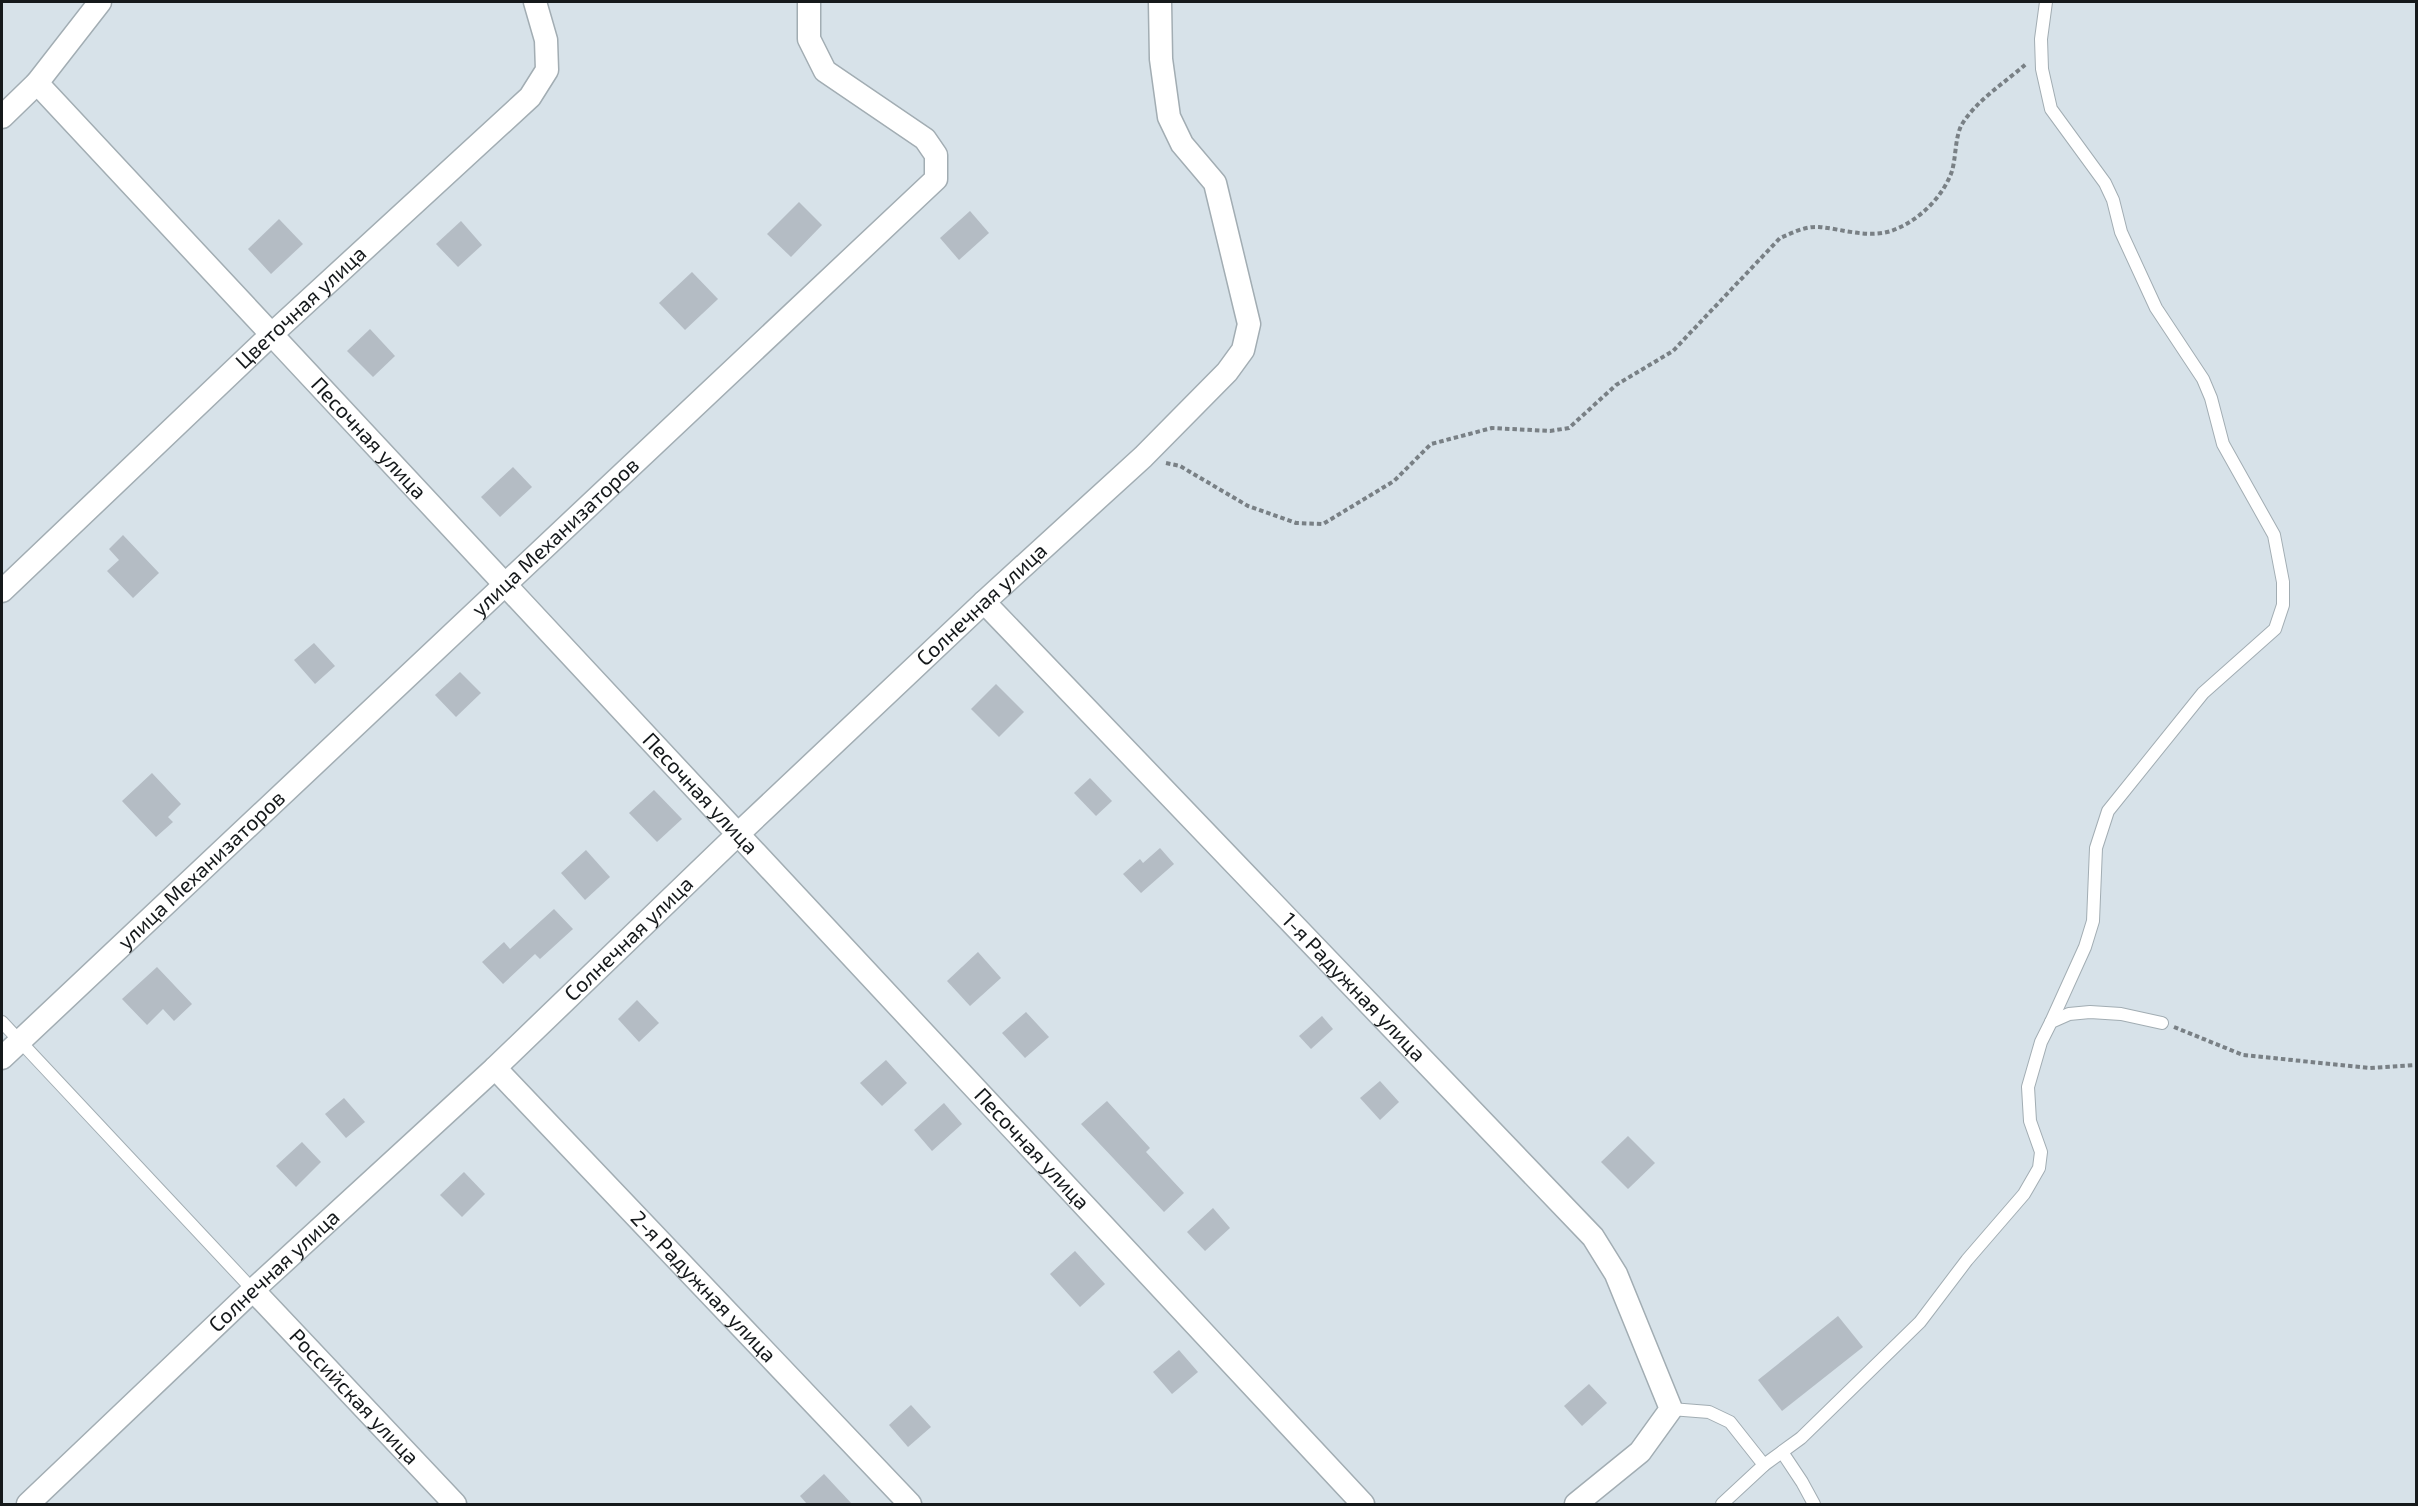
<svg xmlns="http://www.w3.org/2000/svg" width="2418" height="1506" font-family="'Exo 2',sans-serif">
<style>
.building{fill:#b4bcc4}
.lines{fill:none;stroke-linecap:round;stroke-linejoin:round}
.service-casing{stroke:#a2adb3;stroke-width:14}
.minor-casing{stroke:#a2adb3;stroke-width:25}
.path{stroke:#798085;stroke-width:4;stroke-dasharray:4.5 3;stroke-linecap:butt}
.service{stroke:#fff;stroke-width:12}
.minor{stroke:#fff;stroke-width:22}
.labels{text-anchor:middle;stroke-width:6;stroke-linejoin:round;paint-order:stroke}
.street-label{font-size:21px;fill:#15191b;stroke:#d7e2e9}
</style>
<rect width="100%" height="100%" fill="#d7e2e9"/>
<!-- building -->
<g class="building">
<path d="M799,202L822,225L791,257L767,234Z"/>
<path d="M970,211L989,233L959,260L940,238Z"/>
<path d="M279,219L303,244L271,274L248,249Z"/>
<path d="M461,221L482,245L458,267L436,244Z"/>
<path d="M692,272L718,299L685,330L659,303Z"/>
<path d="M370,329L395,356L373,377L347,351Z"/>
<path d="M513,467L532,487L500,517L481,497Z"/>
<path d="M123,535L159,573L133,598L107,571L119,560L109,549Z"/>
<path d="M314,643L335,666L315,684L294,660Z"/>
<path d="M460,672L481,693L456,717L435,695Z"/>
<path d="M996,684L1024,712L999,737L971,709Z"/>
<path d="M152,773L181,804L168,817L173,822L156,837L122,801Z"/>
<path d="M1090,778L1112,801L1096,816L1074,793Z"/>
<path d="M654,790L682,819L657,842L629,813Z"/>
<path d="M1160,848L1174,864L1141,893L1123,874L1140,859L1143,863Z"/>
<path d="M586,850L610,877L585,900L561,873Z"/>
<path d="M554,909L573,929L540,959L535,954L503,984L482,962L504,942L510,949Z"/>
<path d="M978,952L1001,978L970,1006L947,981Z"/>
<path d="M157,967L192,1004L174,1021L163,1009L147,1025L122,999Z"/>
<path d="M637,1000L659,1023L639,1042L618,1019Z"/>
<path d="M1026,1012L1049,1037L1025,1058L1002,1033Z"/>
<path d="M1322,1016L1333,1029L1311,1049L1299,1036Z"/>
<path d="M886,1060L907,1083L882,1106L860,1083Z"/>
<path d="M1380,1081L1399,1102L1380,1120L1360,1098Z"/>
<path d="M344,1098L365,1122L346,1138L325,1114Z"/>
<path d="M1107,1101L1150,1148L1146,1152L1184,1193L1164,1212L1081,1124Z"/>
<path d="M944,1103L962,1124L932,1151L914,1130Z"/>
<path d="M1628,1136L1655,1163L1628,1189L1601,1162Z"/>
<path d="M302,1142L321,1162L296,1187L276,1166Z"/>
<path d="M464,1172L485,1194L462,1217L440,1195Z"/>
<path d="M1213,1208L1230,1228L1205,1251L1187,1232Z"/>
<path d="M1075,1251L1105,1284L1080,1307L1050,1274Z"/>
<path d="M1838,1316L1863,1347L1782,1411L1758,1380Z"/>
<path d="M1179,1350L1198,1372L1172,1394L1153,1372Z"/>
<path d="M1589,1384L1607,1403L1582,1426L1564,1406Z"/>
<path d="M911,1405L931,1427L908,1447L889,1425Z"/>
<path d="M824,1474L852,1504H807L800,1496Z"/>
</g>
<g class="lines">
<!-- service casing -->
<g class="service-casing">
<g id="service">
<path d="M2046,2L2041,39L2042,69L2051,109L2105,183L2113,200L2121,232L2156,308L2203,379L2211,398L2223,444L2274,535L2283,582V605L2275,629L2203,693L2108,811L2096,848L2093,921L2085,947L2051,1022"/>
<path d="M2,1022L253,1290"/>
<path d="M1671,1409L1709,1412L1730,1422L1764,1465"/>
<path d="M1782,1452L1802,1482L1814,1504"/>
<path d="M1722,1504L1764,1465L1801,1438L1920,1322L1967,1260L2024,1194L2039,1168L2041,1152L2030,1121L2028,1087L2041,1042L2051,1022L2069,1014L2090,1012L2121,1014L2162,1023"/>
</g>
</g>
<!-- minor casing -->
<g class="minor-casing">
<g id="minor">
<path id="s1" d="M37,83L1363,1504"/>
<path d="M2,117L37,83L100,2"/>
<path id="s2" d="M2,591L272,334L530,97L547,70L546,40L535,2"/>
<path id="s3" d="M984,602L1593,1237L1616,1274L1671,1409L1640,1452L1576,1504"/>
<path id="s4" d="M2,1058L936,179V155L925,139L825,71L809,39V2"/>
<path id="s5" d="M495,1068L910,1504"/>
<path id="s6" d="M253,1290L455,1504"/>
<path id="s7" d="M28,1504L253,1290L495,1068L737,835L984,602L1143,457L1227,372L1243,350L1249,324L1215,183L1182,144L1169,117L1161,59L1160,2"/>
</g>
</g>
<!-- path -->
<g class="path">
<path d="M1166,463L1180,466L1248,506L1296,523L1323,524L1394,481L1431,444L1492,428L1550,431L1569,428L1616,385L1673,351L1780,238C1792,233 1805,226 1819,227C1843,229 1872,240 1896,229C1920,219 1943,197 1952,171C1956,157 1955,139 1961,126C1975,101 2006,82 2027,63"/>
<path d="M2174,1027L2243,1055L2370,1068L2416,1065"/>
</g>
<!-- service -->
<use href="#service" class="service"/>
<!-- minor -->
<use href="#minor" class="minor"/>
</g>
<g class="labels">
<!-- street labels -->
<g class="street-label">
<text dy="7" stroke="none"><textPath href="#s2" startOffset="412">Цветочная улица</textPath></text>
<text dy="7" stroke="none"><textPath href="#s1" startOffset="486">Песочная улица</textPath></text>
<text dy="7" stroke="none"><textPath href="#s4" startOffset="760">улица Механизаторов</textPath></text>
<text dy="7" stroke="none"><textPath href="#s7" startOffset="1311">Солнечная улица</textPath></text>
<text dy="7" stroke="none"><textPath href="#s1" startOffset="972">Песочная улица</textPath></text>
<text dy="7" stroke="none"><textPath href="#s4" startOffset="274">улица Механизаторов</textPath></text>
<text dy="7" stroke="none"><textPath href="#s7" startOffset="825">Солнечная улица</textPath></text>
<text dy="7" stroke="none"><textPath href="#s3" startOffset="534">1-я Радужная улица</textPath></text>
<text dy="7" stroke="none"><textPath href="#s1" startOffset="1458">Песочная улица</textPath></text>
<text dy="7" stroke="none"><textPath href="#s7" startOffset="339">Солнечная улица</textPath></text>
<text dy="7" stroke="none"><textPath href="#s5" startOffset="302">2-я Радужная улица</textPath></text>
<text dy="7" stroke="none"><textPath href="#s6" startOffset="147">Российская улица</textPath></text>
</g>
</g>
<!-- border -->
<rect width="2418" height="1506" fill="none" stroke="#15191b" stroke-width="6"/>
</svg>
